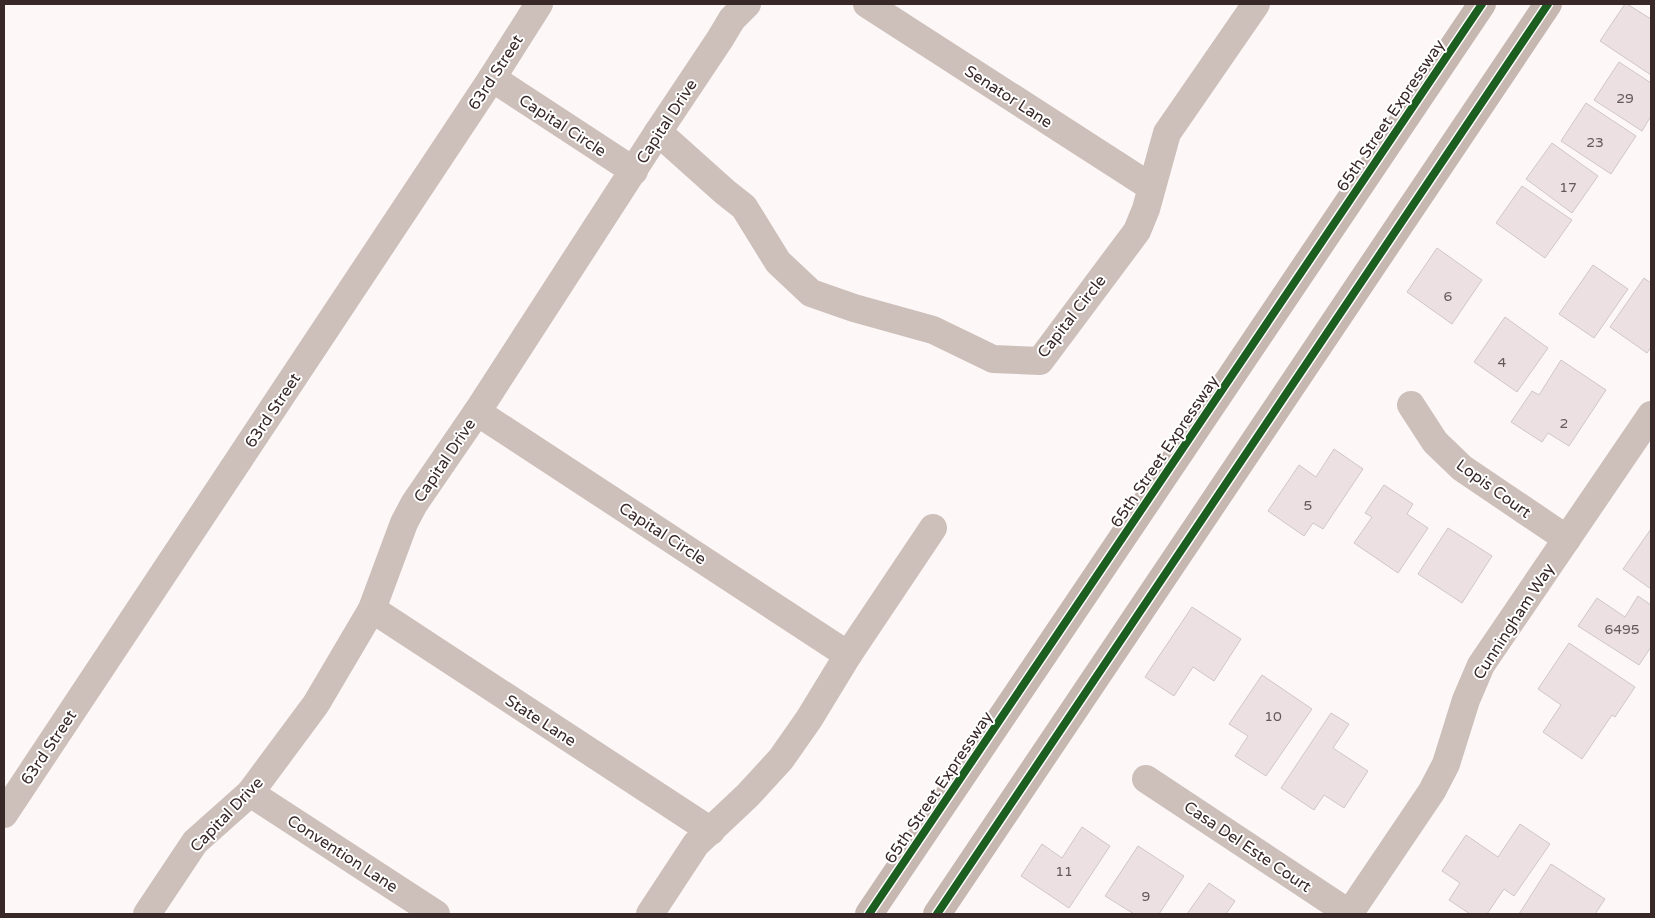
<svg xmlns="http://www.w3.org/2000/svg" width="1655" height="918" font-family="'Varela Round',sans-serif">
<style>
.building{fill:#ece0e2;stroke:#d0c6c8}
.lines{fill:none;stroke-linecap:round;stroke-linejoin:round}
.minor{stroke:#cdbfba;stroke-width:28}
.major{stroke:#c6b7b0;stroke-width:28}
.cycleway-casing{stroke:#fff;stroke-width:11}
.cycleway{stroke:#1b5e20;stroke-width:8}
.labels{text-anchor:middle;stroke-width:4;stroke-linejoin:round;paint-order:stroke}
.number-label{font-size:14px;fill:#675858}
.street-label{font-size:16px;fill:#382827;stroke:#fff}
</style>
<rect width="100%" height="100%" fill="#fdf8f7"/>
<!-- building -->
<g class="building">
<path d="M1625,4H1627L1651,19V75L1600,41Z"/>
<path d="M1619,62L1651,83V116L1642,131L1594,100Z"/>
<path d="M1586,103L1636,136L1611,174L1561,141Z"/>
<path d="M1552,143L1598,176L1572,213L1526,179Z"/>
<path d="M1522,186L1572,220L1545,258L1496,223Z"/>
<path d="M1437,248L1482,280L1452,324L1407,292Z"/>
<path d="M1593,265L1628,289L1594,338L1559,314Z"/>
<path d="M1644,278L1651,283V347L1647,353L1610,327Z"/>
<path d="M1505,317L1548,348L1517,392L1474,362Z"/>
<path d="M1561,360L1606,390L1569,446L1548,433L1542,442L1511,422L1532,391L1539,395Z"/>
<path d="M1334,449L1363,469L1323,529L1313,523L1304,536L1268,511L1299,465L1316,477Z"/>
<path d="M1384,485L1413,504L1407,514L1428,528L1398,573L1354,543L1372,517L1365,513Z"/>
<path d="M1448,528L1492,556L1462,603L1418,574Z"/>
<path d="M1651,529V589L1623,569Z"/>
<path d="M1638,596L1651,605V647L1639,665L1578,626L1597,598L1625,617Z"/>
<path d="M1192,607L1241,639L1214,681L1193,667L1174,696L1145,677Z"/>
<path d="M1569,643L1635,687L1615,717L1612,715L1582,759L1543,732L1561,705L1538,689Z"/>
<path d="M1262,675L1312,709L1266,776L1235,756L1248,736L1229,724Z"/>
<path d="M1331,713L1349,724L1333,748L1368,771L1344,808L1324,795L1314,810L1281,788Z"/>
<path d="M1520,824L1550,844L1514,896L1504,889L1487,914H1470L1449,900L1460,883L1442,871L1466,835L1498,857Z"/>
<path d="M1082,827L1110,846L1069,908L1021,876L1042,844L1062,858Z"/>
<path d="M1138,846L1184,876L1159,914H1134L1105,896Z"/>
<path d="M1551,864L1605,899L1595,914H1519Z"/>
<path d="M1209,883L1235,901L1226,914H1187Z"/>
</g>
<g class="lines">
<!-- minor -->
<g class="minor">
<path d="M867,4L1151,187"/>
<path d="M492,78L634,171"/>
<path d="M658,132L725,192L744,207L778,262L811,293L854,308L933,330L993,359L1040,361L1137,231L1146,209L1167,133L1256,4"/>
<path d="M1411,405L1435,442L1462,468L1567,539"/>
<path d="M477,412L848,655"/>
<path d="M372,609L711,831"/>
<path d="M1146,779L1350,914"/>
<path d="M250,793L436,914"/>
<path d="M4,814L492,78L539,4"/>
<path d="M147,914L195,842L250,793L316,704L372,609L404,523L414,504L477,412L658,132L720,39L732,19L747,4"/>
<path d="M650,914L696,844L748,795L781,759L809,719L848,655L933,528"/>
<path d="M1349,914L1432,791L1446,764L1466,700L1481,665L1651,415"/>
</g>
<!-- major -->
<g class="major">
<path d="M869,914L1482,4"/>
<path d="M937,914L1548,4"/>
</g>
<!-- cycleway casing -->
<g class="cycleway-casing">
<g id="cycleway">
<path d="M869,914L1482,4"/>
<path d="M937,914L1548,4"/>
</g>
</g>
<!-- cycleway -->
<use href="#cycleway" class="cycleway"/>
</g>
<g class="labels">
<!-- number labels -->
<g class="number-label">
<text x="1625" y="103">29</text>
<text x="1595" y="147">23</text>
<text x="1568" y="192">17</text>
<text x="1448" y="301">6</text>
<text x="1502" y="367">4</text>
<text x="1564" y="428">2</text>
<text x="1308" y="510">5</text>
<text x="1622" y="634">6495</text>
<text x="1273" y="721">10</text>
<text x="1064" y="876">11</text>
<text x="1146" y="901">9</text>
</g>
<!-- street labels -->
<g class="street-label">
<text transform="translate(495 72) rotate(-57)" y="6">63rd Street</text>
<text transform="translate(1009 96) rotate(33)" y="6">Senator Lane</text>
<text transform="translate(1390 115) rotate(-56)" y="6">65th Street Expressway</text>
<text transform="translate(666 121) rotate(-57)" y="6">Capital Drive</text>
<text transform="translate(563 125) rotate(33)" y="6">Capital Circle</text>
<text transform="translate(1071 316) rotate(-52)" y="6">Capital Circle</text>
<text transform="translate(272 410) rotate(-56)" y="6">63rd Street</text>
<text transform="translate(1164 451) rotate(-56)" y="6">65th Street Expressway</text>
<text transform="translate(444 460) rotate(-56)" y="6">Capital Drive</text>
<text transform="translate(1494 488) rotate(36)" y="6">Lopis Court</text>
<text transform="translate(663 533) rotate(33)" y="6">Capital Circle</text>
<text transform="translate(1513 621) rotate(-57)" y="6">Cunningham Way</text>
<text transform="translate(541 720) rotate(33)" y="6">State Lane</text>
<text transform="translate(48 747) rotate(-56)" y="6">63rd Street</text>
<text transform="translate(938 787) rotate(-56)" y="6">65th Street Expressway</text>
<text transform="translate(226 814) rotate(-46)" y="6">Capital Drive</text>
<text transform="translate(1248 846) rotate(34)" y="6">Casa Del Este Court</text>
<text transform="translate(343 853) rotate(33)" y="6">Convention Lane</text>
</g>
</g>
<!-- border -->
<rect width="1655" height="918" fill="none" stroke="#382827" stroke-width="10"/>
</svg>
